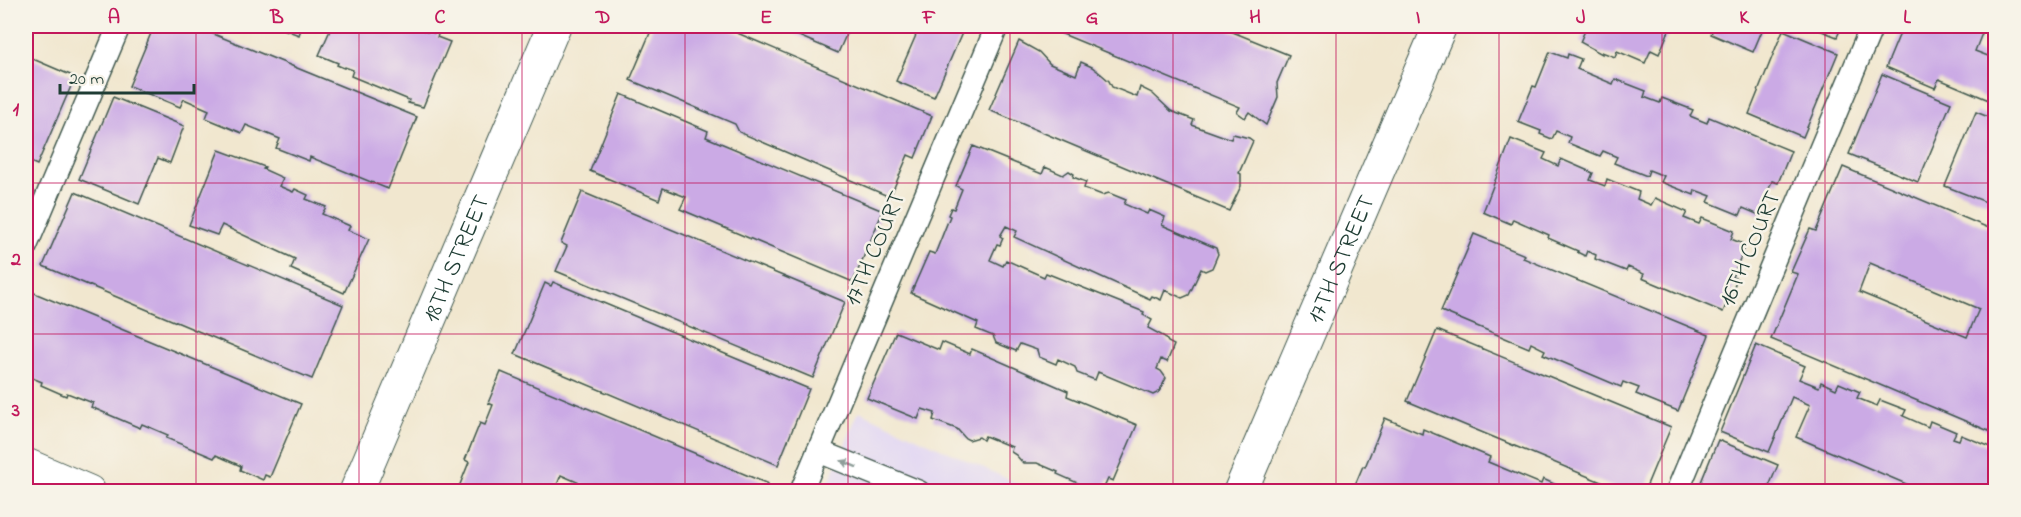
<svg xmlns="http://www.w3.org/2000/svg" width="2021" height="517" font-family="'Indie Flower',sans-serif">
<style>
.built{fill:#e0d4f4}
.building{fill:#cbaae5;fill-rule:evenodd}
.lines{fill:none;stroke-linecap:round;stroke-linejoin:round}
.service-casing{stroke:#3e564b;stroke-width:25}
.minor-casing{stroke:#3e564b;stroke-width:35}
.tertiary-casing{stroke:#3e564b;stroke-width:35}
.service{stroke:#fff;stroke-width:22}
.minor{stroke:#fff;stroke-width:33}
.tertiary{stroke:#fff;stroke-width:33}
.oneway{fill:#8f9e9a}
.grid{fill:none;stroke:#c2185b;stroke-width:1.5;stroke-opacity:0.55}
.labels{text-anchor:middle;stroke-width:5;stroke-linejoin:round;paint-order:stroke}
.street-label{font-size:24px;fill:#1f3d34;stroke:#f7f3e8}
.neatline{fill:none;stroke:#c2185b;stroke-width:2}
.grid-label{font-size:20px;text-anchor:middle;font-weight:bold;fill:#c2185b}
</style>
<rect width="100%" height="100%" fill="#f7f3e8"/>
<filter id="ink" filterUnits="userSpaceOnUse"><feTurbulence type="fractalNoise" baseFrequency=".0167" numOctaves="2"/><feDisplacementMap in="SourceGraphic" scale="12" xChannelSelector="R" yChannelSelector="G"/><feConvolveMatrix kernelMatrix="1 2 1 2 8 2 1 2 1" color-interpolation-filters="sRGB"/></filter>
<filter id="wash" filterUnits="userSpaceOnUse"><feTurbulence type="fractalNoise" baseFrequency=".008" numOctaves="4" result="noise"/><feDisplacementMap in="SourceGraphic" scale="24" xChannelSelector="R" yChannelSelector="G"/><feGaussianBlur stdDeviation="1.35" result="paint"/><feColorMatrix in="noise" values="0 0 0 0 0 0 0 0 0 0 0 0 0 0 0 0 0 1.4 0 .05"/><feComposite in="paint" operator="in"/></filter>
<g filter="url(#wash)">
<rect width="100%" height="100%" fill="#f1e7cf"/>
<!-- built -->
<path class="built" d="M859,411L1034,491L825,492Z"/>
<g id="blocks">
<!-- building -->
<g class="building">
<path d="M154,26H174L189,32L191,26H194L417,117L388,189L310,157L309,161L276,148L280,139L246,125L242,133L206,118L209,110L184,99L180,107L129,86Z"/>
<path d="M275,26H302L299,35Z"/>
<path d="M332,26H412L427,32V30L434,33L435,31L439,32L437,37L450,42L423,107L408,103L409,100L351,76L353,70L345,67L344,68L337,65L338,63L319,55Z"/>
<path d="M653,26H721L932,116L915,158L908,155L890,197L739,132L735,124L630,80Z"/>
<path d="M776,26H850L838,53Z"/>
<path d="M920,26H965L934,97L896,81Z"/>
<path d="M1043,26H1218L1289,55L1277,83L1278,97L1266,125L1249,112L1245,118L1237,112L1240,107Z"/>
<path d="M1587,26H1671L1659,54L1651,50L1645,63L1617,51L1615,57L1602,52V54L1580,42Z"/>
<path d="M1714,26H1764L1753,52L1711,34Z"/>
<path d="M1809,26H1842L1837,37Z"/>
<path d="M1903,26H1985L1975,51L1996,59V103L1939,79L1935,88L1886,67Z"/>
<path d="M1783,30L1838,53L1803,137L1749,114Z"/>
<path d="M1019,41L1039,52L1050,64L1076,75L1081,62L1092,67L1101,74L1109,81L1112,87L1137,97L1140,87L1152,93L1171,111L1194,120L1192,125L1231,139L1233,134L1249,138L1253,141L1239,173L1241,174V186L1229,211L989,110Z"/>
<path d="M1550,52L1567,58L1568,54L1581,59L1577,69L1613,84L1615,79L1646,91L1644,97L1660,103L1662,98L1693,110L1690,116L1707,123L1709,117L1791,151L1778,183L1772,181L1759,215L1743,208L1740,215L1708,202L1711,196L1695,190L1694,195L1661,182L1664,176L1649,170L1647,176L1614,163L1617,157L1603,151L1600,156L1568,143L1570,137L1556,131L1552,139L1540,134L1541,131L1518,122L1533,86L1536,87Z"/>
<path d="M26,56L75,77L37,165L26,160Z"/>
<path d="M1882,74L1951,103L1918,182L1849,154Z"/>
<path d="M621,94L708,131L706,137L883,211L853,282L680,209L686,197L663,188L659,200L590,171Z"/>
<path d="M113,97L184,126L170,163L158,158L139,204L79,179Z"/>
<path d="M1976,112L1996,120V206L1945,186Z"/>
<path d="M1511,139L1546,153L1543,159L1558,166L1561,159L1593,173L1590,180L1605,186L1607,179L1639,192L1637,199L1651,205L1655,198L1687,212L1684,218L1699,224L1702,218L1734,231L1731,239L1746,245L1732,277L1737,279L1723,312L1642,278L1644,274L1628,267L1626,271L1595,259L1596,255L1587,251L1585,256L1577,252L1578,251L1548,238L1549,235L1513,219L1511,224L1483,212Z"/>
<path d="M973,146L1042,174L1045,167L1063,175L1069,171L1074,174L1073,177L1086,182L1084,188L1102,195L1109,193L1126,200L1124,204L1147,214L1149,210L1165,217L1162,225L1216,248L1218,254L1212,268L1205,271L1201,269L1189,295L1182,298L1165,290L1161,300L1152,296L1150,299L1014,237L1017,231L1006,226L1000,236L1003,238L1000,245L997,244L990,260L1003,266L1006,260L1044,277L1046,273L1144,312L1143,315L1152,320L1148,328L1165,337L1168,342L1174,345L1167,362L1161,359L1157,369L1161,371L1166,378L1159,392L1153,395L1098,372L1095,380L1077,373L1075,367L1058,359L1056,364L1039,357L1037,350L1020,344L1016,351L996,343L993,336L976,329L978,323L911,293L929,252L935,254L950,216L948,215L951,208L954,209L962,189L956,186Z"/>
<path d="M219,150L265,167L263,169L283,178L279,186L293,192L295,189L308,195L306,199L326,207L322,214L350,226L348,230L369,239L344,293L291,269L295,259L222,225L217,235L189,225Z"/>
<path d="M1843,167L1996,231V434L1771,339L1798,274L1791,272L1810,229L1816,231ZM1870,263L1979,309L1967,337L1859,292Z"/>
<path d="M75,192L343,305L312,379L43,266Z"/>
<path d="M582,192L845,302L813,378L556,271L567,246L561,243Z"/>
<path d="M1474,234L1525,255L1523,258L1709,335L1678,411L1636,394L1639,388L1623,382L1621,387L1543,354L1545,350L1531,343L1529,348L1441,311Z"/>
<path d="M553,282L809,389L778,465L515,354L545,283L551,286Z"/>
<path d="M32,292L301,404L270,477L265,475L263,480L240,470L241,466L216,455L214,458L166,438L168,435L142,424L140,428L91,407L93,403L67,393L66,396L41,385L42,382L30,377L29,381L26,379V308Z"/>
<path d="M1437,330L1671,427L1644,492H1625L1407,401Z"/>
<path d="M896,332L939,350L942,342L970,354L972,349L1068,391L1067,396L1137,425L1113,481L1108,479L1102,492H1098L1057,474L1058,472L1037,463H1023L1016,455L1011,452L1012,447L985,436L983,440L979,437L969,440L965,438L957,429L933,420L935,413L922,409L918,419L867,398Z"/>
<path d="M1756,345L1805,366L1799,379L1819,387L1821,382L1836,389L1839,383L1860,392L1857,398L1877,406L1880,400L1906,410L1903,416L1928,427L1930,421L1956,432L1953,438L1959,440L1961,435L1996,449V492H1925L1796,437L1810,405L1792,397L1769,452L1720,432Z"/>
<path d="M501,372L768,484L765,492H600L561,475L554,492H457L469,462L465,460L480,423L485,425L493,405L488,403Z"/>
<path d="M1385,418L1422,434L1423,429L1490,457L1488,462L1541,484L1543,479L1572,492H1352L1363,466L1365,467Z"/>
<path d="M1718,440L1778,465L1767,491L1697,492Z"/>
</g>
</g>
</g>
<g filter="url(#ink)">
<use href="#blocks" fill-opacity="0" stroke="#3e564b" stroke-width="1.5"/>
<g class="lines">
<!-- service casing -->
<g class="service-casing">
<g id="service">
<path d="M26,246L119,26"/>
<path d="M818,451L919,492"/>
<path d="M801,492L997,26"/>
<path d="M1677,492L1872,26"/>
</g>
</g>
<!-- minor casing -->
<g class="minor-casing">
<g id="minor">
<path id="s1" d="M356,492L554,26"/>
</g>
</g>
<!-- tertiary casing -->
<g class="tertiary-casing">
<g id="tertiary">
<path d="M26,465L89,492"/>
<path id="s2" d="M1240,492L1440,26"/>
</g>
</g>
<!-- service -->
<use href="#service" class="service"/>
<!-- minor -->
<use href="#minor" class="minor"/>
<!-- tertiary -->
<use href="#tertiary" class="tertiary"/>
</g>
<!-- one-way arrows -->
<defs><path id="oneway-solid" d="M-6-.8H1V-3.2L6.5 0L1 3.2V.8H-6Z" transform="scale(1.5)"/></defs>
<use class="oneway" href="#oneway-solid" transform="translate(849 464) rotate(-158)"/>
</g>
<!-- grid -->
<path class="grid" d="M196,26V492M359,26V492M522,26V492M685,26V492M848,26V492M1010,26V492M1173,26V492M1336,26V492M1499,26V492M1662,26V492M1825,26V492M26,183H1996M26,334H1996"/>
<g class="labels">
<!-- street labels -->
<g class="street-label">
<text transform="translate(874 248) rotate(-67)" y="8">17TH COURT</text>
<text transform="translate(1749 248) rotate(-67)" y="8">16TH COURT</text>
<text dy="8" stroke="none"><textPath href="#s1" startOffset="254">18TH STREET</textPath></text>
<text dy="8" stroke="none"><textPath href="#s2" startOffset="254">17TH STREET</textPath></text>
</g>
</g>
<!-- margin -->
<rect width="2021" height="517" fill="none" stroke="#f7f3e8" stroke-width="66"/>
<!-- scale -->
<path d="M60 84v9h134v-9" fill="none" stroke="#1f3d34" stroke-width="3"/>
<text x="69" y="84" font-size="18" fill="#1f3d34" stroke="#f7f3e8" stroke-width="4.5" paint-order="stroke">20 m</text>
<rect x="33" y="33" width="1955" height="451" class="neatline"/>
<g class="grid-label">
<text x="114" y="23">A</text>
<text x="277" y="23">B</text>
<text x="440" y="23">C</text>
<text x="603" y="23">D</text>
<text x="766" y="23">E</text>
<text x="929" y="23">F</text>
<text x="1092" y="23">G</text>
<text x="1255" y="23">H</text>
<text x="1418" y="23">I</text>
<text x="1581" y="23">J</text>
<text x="1744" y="23">K</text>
<text x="1907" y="23">L</text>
<text x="16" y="115">1</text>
<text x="16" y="265">2</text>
<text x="16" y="416">3</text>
</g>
</svg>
